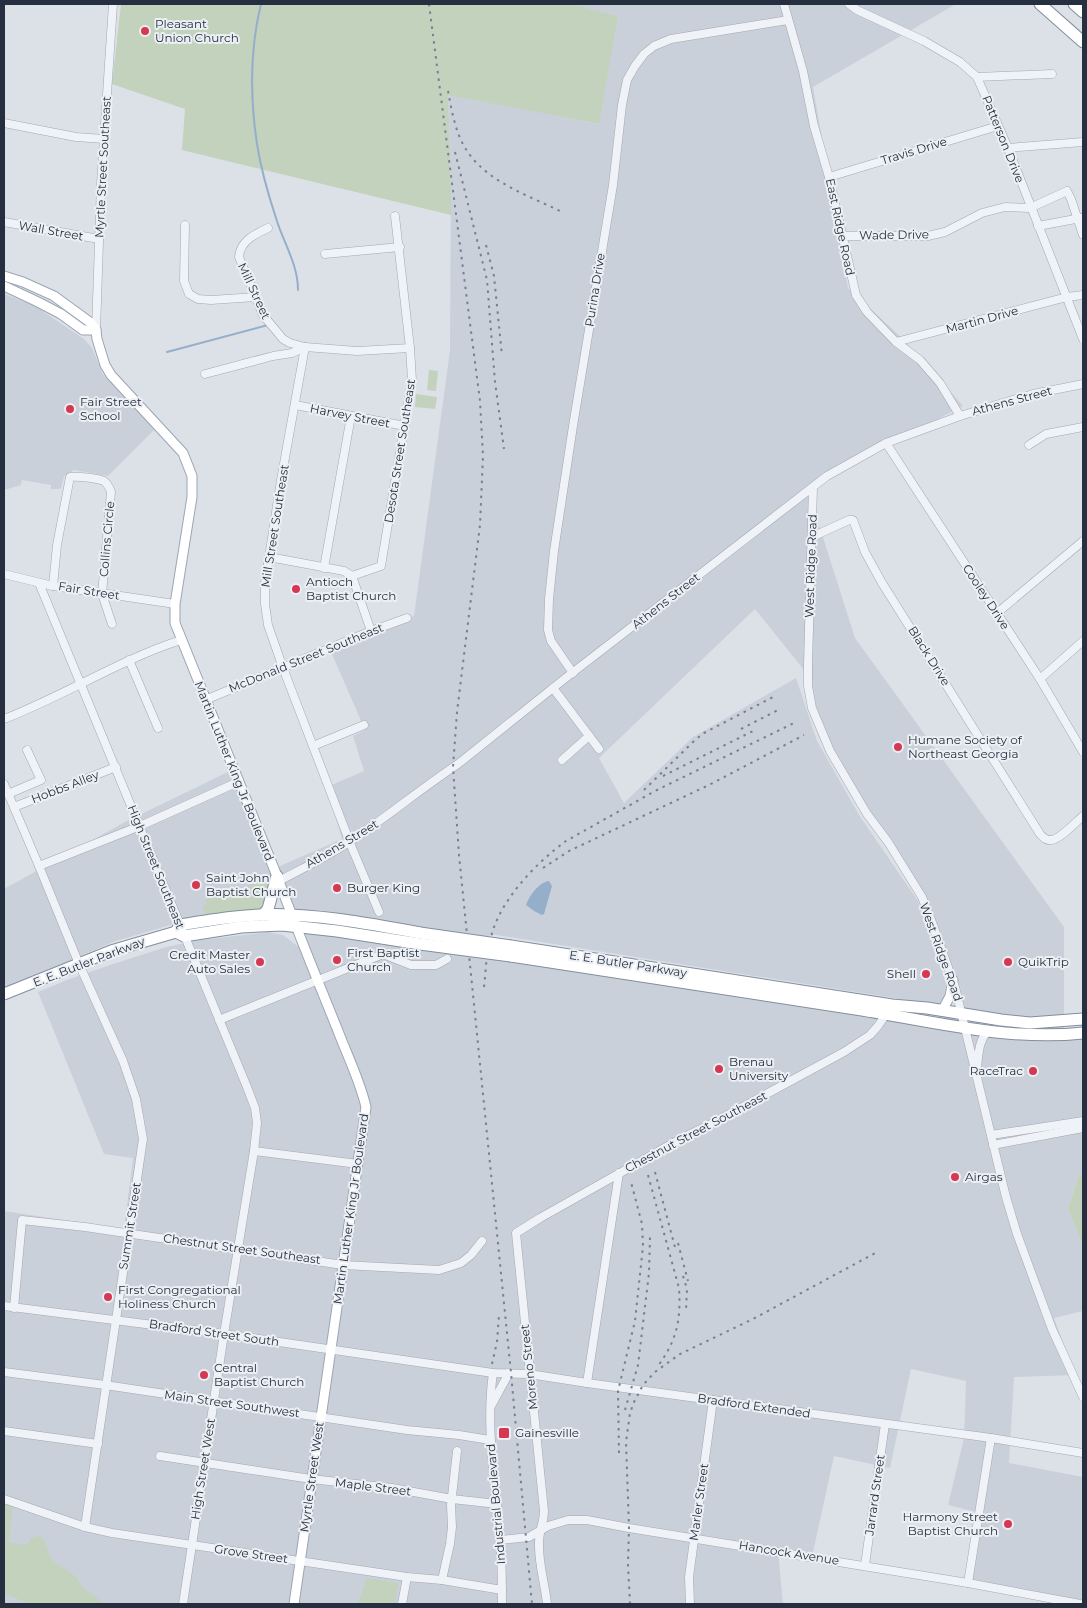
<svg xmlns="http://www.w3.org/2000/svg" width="1087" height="1608" font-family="Montserrat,sans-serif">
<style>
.built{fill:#cad0da;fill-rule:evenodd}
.green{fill:#c2d2bd}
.water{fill:#95afca}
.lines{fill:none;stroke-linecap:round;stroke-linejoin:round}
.stream{stroke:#95afca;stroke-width:2}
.minor-casing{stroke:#a1a8b2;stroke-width:9}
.major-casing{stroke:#9ba5b4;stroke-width:11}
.highway-casing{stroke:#838e9f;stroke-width:13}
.minor{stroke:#eff2f6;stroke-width:8}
.major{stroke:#fff;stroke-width:9}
.highway{stroke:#fff;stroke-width:11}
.rail{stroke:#758092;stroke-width:2;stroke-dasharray:2.5 5;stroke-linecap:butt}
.highway-bridge-casing{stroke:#838e9f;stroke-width:13;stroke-linecap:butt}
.highway-bridge{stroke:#fff;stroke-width:11}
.poi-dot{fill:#d63851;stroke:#ecf0f5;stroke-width:2}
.labels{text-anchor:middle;stroke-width:4;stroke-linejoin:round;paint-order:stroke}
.poi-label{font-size:12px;fill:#252f3f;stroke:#ecf0f5;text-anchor:start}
.street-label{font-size:12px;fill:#252f3f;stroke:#ecf0f5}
</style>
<rect width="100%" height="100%" fill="#dce1e8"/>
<!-- built -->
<g class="built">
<path d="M572,4H956L813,87L848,288L903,339L963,406L807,487L855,638L1064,927V1031L1083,1026V1174L1079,1175L1068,1208L1083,1246V1311L1054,1318L1075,1375L1014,1377L1009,1463L1083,1477V1604L965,1584L976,1512L948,1505L964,1438L966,1381L911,1369L890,1468L834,1456L812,1557L778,1551L783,1604H4V1211L124,1229L133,1158L104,1154L38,992L67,980L110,965L166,947L194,941L268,932L283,935L300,948L276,878L263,909L197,917L113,942L4,989V889L127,821L232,770L273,869L342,839L327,787L364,771L353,736L365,730L329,647L414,616L450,350L451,179L448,94L598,124L617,16ZM755,609L808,675L810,699L840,768L928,905L960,1016L484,945L490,934L938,1005L944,998L946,983L918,901L859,815L817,741L796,678L693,737L624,803L599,758Z"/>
<path d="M4,294L35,306L84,339L92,348L103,374L155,429L108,476L74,470L64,476L61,488L59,489H51V485L22,480L21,485L4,490Z"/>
</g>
<!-- green -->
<g class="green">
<path d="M121,4H572L618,16L599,124L448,95L451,179V215L182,150L185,109L112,84Z"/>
<path d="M429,370L438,371L436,391L427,390Z"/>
<path d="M416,394L437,397L435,409L415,407Z"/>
<path d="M271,877L264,909L206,917L202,907L206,904L205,900L217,895L218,898Z"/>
<path d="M1083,1174V1246L1068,1208L1079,1175Z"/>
<path d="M4,1503L13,1505L9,1542L26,1545L33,1537L40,1536C48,1543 47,1551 52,1560L75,1576L85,1590L106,1604H29C21,1599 12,1598 4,1593Z"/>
<path d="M367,1578L398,1583L395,1604H356L360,1598Z"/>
</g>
<!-- water -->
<path class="water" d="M549,881L552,886L544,914L542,915L534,911L526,905C529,896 539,882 549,881Z"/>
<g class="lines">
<!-- stream -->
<g class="stream">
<path d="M261,4C250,49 250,98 257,144C261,169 268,194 276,218C283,242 298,264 298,290"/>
<path d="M167,352L268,325"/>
</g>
<!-- minor casing -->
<g class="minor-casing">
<g id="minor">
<path d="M784,4L803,71L814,126L829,177L856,295L867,312L896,342L920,360L940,383L960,416"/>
<path d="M849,4L857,10L924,41L960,62L977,77L1008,148L1083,339"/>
<path d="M977,77L1052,74"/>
<path d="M4,123L76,137L104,139"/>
<path d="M1008,148L1083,142"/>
<path d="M829,177L998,126"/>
<path d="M4,222L99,239"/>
<path d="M185,225L184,281L189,294L198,299L211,300L256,297"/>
<path d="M1038,226L1081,218"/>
<path d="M268,228C255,234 240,241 239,257L263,315L283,339L290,343L305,347L357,351L410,348"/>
<path d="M843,236H928L945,232L982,213L1005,207L1030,208L1067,191L1071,199L1083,235"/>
<path d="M325,254L400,247"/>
<path d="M96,330L101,184L113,4"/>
<path d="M896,342L1067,297L1083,295"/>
<path d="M305,347L281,480L265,583V604L268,625L283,668L352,848L379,912"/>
<path d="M205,374L273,356L292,353L305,347"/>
<path d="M295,405L405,426"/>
<path d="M886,443L1040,679L1083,752"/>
<path d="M1029,445L1046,434L1083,427"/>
<path d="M813,487L808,664V686L812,708L830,751L867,814L888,842L922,897L933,925L955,987L1006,1197L1017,1234L1052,1329L1083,1397"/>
<path d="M812,537L849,520H853L865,552L882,583L1040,834C1043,837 1046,841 1051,840C1059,840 1076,822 1083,816"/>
<path d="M269,557L344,571L352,576L381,566L412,380L410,348L395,216"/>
<path d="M324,568L351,416"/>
<path d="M4,574L53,586L175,604"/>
<path d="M352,576L371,631"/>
<path d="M39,583L247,1087L255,1108L257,1123L254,1151L224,1334L183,1604"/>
<path d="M53,586L57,545L70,477C78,476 96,478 104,481C108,484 109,487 111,492L102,594L112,624"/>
<path d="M997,613L1083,541"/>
<path d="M129,660L158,728"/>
<path d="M573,673L551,641L548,630L549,599L554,551L573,426L613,185L622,105L627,80L635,66L644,54L654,46L671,39L788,20"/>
<path d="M1040,679L1083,641"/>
<path d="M553,688L599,749"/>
<path d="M205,700L371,631L407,618"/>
<path d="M4,719C64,696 119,660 181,640"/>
<path d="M313,746L364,725"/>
<path d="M562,760L589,736"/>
<path d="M4,784L39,866L79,964L123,1061L136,1099L143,1139L85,1527"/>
<path d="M8,794L41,780L27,750"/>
<path d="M14,807L116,767"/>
<path d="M39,866L140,826L238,782"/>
<path d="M279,881C303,868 329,856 352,840C388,816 422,788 458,764L563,680L827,476L886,443L960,416L1033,394L1083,384"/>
<path d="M219,1020L383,954L411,965H436L447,959"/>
<path d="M977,1067C979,1052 978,1043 988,1030"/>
<path d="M991,1135L1083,1121"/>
<path d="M993,1145L1083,1128"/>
<path d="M254,1151L358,1164"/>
<path d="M4,1306L224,1334L493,1373L529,1374L587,1383L991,1438L1083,1453"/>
<path d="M14,1308L22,1220L85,1227L343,1265L439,1270L461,1263L471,1255L482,1241"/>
<path d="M4,1372L105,1385L407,1430L459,1435L490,1440"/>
<path d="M493,1373C485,1429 496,1483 500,1539C502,1560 502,1582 502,1604"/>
<path d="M587,1383L619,1173"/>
<path d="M491,1406L509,1373"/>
<path d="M4,1431L98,1444"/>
<path d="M160,1456L311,1479L392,1488L452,1499L497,1504"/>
<path d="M4,1499L85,1527L112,1533L407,1577L442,1580L502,1590"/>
<path d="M501,1540L529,1537L548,1526L568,1520H587L629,1528L968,1583L1080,1604"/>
<path d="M865,1565L885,1424"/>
<path d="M442,1580L450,1544L452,1527L451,1505L457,1451"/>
<path d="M968,1583L991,1438"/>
<path d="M402,1604L407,1577"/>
<path d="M547,1604C545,1583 538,1563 539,1542C539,1531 544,1522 544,1511L516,1233L540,1218L684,1137L711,1124L844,1052L870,1035L878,1026L888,1011"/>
<path d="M690,1604L689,1577L713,1400"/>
</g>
</g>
<!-- major casing -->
<g class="major-casing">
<g id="major">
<path d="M4,276L23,282L54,296L91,323L96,330L97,339L105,365L111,375L183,453L192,476V497L175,604V623L279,881C297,931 318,981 338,1031C348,1057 360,1081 366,1107L294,1604"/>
<path d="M4,286L38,302L61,314L83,330H96"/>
<path d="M942,1011L950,996L953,980"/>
</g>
</g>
<!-- highway casing -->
<g class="highway-casing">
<g id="highway">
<path d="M1040,4L1083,42"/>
<path d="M1074,4L1083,12"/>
<path d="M263,915L268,909L277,876"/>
<path d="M176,932L180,925C216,919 254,913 291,915C334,917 377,925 420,933"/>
<path d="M511,946L892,1005L927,1008L1001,1020L1030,1023L1083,1019"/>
<path d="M511,956C628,974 745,992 862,1010C934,1022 1010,1041 1083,1033"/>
<path d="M4,994L111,951L176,932L184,936L241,927L282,925L337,931L420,944"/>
</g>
</g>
<!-- minor -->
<use href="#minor" class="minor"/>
<!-- major -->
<use href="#major" class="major"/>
<!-- highway -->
<use href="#highway" class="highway"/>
<!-- rail -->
<g class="rail">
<path d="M429,4L480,401L483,456L480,525L457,712L453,767L459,855L511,1373L532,1604"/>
<path d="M448,91C451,107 454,125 461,140C479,180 526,194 562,212"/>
<path d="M455,152L487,280L495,382L504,449"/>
<path d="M486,245L494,276L502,356"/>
<path d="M741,729L780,709"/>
<path d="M663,776L755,730"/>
<path d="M644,790L695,740L704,733L775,696"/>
<path d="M543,868L569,851L709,785L804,735"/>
<path d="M484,987C486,970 486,953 491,937C500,900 536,863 566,841L655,791L796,722"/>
<path d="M655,1172L676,1251"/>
<path d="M648,1175L679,1288C681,1320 677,1340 658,1366"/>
<path d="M678,1243L688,1281"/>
<path d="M683,1276L687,1289L686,1310"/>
<path d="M492,1364L497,1342L499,1315"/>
<path d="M625,1410L638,1365L649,1273L650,1237"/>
<path d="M619,1453L618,1391L635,1321L643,1246L642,1224L631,1182"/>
<path d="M630,1604L628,1565L629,1528L626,1442L630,1413L634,1402L643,1385L655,1372L680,1354L753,1319L879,1251"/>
</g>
<!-- highway-bridge casing -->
<g class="highway-bridge-casing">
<g id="highway-bridge">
<path d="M420,933L511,946"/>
<path d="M420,944L511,956"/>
</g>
</g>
<!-- highway-bridge -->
<use href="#highway-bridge" class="highway-bridge"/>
</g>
<!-- markers -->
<g class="poi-dot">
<circle cx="145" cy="31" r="5"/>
<circle cx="70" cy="409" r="5"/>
<circle cx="296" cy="589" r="5"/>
<circle cx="898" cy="747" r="5"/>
<circle cx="196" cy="885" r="5"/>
<circle cx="337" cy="888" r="5"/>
<circle cx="337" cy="960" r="5"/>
<circle cx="260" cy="962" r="5"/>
<circle cx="1008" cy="962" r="5"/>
<circle cx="926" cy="974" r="5"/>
<circle cx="719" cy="1069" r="5"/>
<circle cx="1033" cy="1071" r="5"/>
<circle cx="955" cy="1177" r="5"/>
<circle cx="108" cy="1297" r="5"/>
<circle cx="204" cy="1375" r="5"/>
<rect x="498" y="1427" width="12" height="12" rx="2.5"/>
<circle cx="1008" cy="1524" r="5"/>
</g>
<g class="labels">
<!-- poi labels -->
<g class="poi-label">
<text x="155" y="28">Pleasant<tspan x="155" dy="14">Union Church</tspan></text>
<text x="80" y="406">Fair Street<tspan x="80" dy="14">School</tspan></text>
<text x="306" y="586">Antioch<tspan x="306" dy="14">Baptist Church</tspan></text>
<text x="908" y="744">Humane Society of<tspan x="908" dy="14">Northeast Georgia</tspan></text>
<text x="206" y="882">Saint John<tspan x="206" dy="14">Baptist Church</tspan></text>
<text x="347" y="892">Burger King</text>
<text x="347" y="957">First Baptist<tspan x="347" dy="14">Church</tspan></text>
<text x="250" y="959" text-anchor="end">Credit Master<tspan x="250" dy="14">Auto Sales</tspan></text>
<text x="1018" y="966">QuikTrip</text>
<text x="916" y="978" text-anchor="end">Shell</text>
<text x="729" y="1066">Brenau<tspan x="729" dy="14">University</tspan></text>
<text x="1023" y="1075" text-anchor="end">RaceTrac</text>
<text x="965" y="1181">Airgas</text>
<text x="118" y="1294">First Congregational<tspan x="118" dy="14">Holiness Church</tspan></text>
<text x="214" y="1372">Central<tspan x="214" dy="14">Baptist Church</tspan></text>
<text x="515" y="1437">Gainesville</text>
<text x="998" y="1521" text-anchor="end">Harmony Street<tspan x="998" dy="14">Baptist Church</tspan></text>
</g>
<!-- street labels -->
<g class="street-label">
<text transform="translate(1003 139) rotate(68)" y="4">Patterson Drive</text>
<text transform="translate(914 151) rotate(-17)" y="4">Travis Drive</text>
<text transform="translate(103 167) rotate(-87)" y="4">Myrtle Street Southeast</text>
<text transform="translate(840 227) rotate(78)" y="4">East Ridge Road</text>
<text transform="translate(51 231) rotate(10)" y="4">Wall Street</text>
<text transform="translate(894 235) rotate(-1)" y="4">Wade Drive</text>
<text transform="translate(595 290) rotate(-81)" y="4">Purina Drive</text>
<text transform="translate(254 291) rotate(65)" y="4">Mill Street</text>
<text transform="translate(982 320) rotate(-15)" y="4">Martin Drive</text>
<text transform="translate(1012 401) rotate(-15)" y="4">Athens Street</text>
<text transform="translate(350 416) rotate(11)" y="4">Harvey Street</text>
<text transform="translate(400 451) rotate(-81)" y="4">Desota Street Southeast</text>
<text transform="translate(275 526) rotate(-81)" y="4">Mill Street Southeast</text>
<text transform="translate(107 539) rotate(-85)" y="4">Collins Circle</text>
<text transform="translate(811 566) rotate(-88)" y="4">West Ridge Road</text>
<text transform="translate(89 591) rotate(9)" y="4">Fair Street</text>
<text transform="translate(986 597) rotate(57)" y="4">Cooley Drive</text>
<text transform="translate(666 601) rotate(-38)" y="4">Athens Street</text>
<text transform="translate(929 656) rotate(58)" y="4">Black Drive</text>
<text transform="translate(306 658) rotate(-22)" y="4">McDonald Street Southeast</text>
<text transform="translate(234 771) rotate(68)" y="4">Martin Luther King Jr Boulevard</text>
<text transform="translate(65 787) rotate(-21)" y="4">Hobbs Alley</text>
<text transform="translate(342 844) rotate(-31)" y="4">Athens Street</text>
<text transform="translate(156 867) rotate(68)" y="4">High Street Southeast</text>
<text transform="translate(941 952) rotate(70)" y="4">West Ridge Road</text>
<text transform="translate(89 962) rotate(-21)" y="4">E. E. Butler Parkway</text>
<text transform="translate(628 964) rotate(9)" y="4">E. E. Butler Parkway</text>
<text transform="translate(696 1132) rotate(-28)" y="4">Chestnut Street Southeast</text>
<text transform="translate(351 1209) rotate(-82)" y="4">Martin Luther King Jr Boulevard</text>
<text transform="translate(130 1226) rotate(-81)" y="4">Summit Street</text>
<text transform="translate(242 1249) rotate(8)" y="4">Chestnut Street Southeast</text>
<text transform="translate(214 1333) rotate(8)" y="4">Bradford Street South</text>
<text transform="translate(529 1367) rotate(-96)" y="4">Moreno Street</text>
<text transform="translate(232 1404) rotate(8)" y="4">Main Street Southwest</text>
<text transform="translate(754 1406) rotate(8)" y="4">Bradford Extended</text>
<text transform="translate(203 1469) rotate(-81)" y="4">High Street West</text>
<text transform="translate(312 1477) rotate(-82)" y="4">Myrtle Street West</text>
<text transform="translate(373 1487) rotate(7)" y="4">Maple Street</text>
<text transform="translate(875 1495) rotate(-82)" y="4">Jarrard Street</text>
<text transform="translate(699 1502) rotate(-82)" y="4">Marler Street</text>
<text transform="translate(496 1504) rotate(-95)" y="4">Industrial Boulevard</text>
<text transform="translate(789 1553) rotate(9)" y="4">Hancock Avenue</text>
<text transform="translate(251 1554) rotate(8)" y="4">Grove Street</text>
</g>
</g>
<!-- border -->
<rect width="1087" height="1608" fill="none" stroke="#252f3f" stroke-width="10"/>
</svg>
